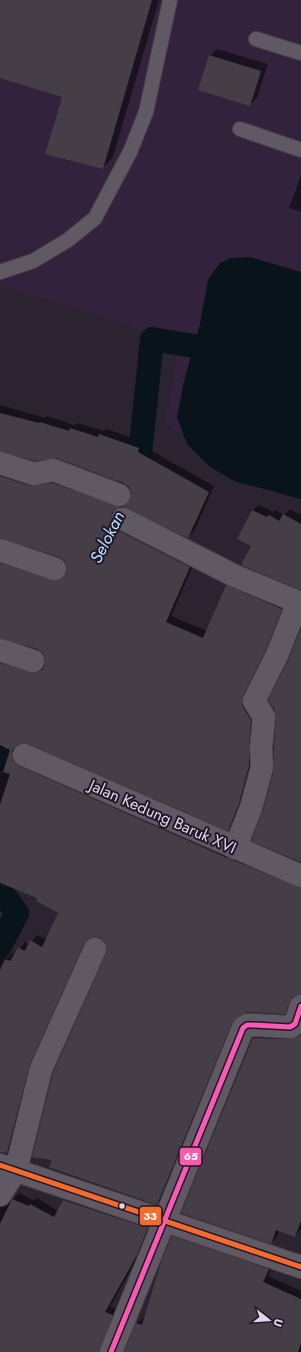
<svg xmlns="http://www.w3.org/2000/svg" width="301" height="1352" font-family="Jost,sans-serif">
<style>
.built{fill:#33223c}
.water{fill:#08131a}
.shadow{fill:#0007}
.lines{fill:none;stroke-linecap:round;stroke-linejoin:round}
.canal{stroke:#08131a;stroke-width:24}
.building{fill:#463e47}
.lane-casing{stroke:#49414c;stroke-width:16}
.street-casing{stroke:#49414c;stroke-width:24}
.lane{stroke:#605964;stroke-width:14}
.street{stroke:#605964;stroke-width:22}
.bus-1-casing{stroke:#23152a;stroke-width:8}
.bus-2-casing{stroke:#23152a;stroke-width:8}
.bus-1{stroke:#f36c2b;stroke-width:5}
.bus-2{stroke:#f75aaf;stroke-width:5}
.bus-dot{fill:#e0d7e6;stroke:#23152a;stroke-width:1.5}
.labels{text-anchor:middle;stroke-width:4;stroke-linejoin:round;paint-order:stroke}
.street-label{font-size:16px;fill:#e0d7e6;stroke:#23152a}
.water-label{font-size:17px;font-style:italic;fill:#b6e4fc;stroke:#23152a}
.line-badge{stroke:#23152a;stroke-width:1.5}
.badge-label{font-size:11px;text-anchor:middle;font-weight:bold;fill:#fff}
</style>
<rect width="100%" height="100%" fill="#2b232f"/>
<!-- built -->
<path class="built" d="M0,0H301V492L242,476L165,424L179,342L0,285Z"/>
<!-- water -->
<path class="water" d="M250,257L301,272V499L234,481L209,466L187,444L177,417L184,381L200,324L208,280L220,263L231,258Z"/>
<!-- shadow -->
<g class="shadow">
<path d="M0,0H159L113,157L103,168L64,97L0,77Z"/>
<path d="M217,49L268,64L257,98L250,105L210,56Z"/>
<path d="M301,175V212L289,208Z"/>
<path d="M0,405L45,418L47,416L74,425L77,423L104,431L106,429L145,442L143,446L214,486L194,531L188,537L132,499V493L130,487L124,482L57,457L0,450Z"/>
<path d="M0,468L58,478L125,501L117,508L116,513L195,561L171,616L207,631L227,586L233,580L287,603L257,714L255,759L245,797L234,824L228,829L29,743L22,742L18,743L17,750L301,881V993L296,994L291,1007L285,1013L247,1011L237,1016L163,1198L157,1204L107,954L108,948L106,941L100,937H89L35,1057L13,1146L7,1152L0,1151V952L8,958L12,953L15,955L25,942L29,945L37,935L47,940L59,912L39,898L0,882V654L35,667L45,666L46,659L43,652L0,637V555L58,575L68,574V566L65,560L60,556L0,537Z"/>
<path d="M259,505L273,512L275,510L284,515L290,509L301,515V589L252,546L253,510Z"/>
<path d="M259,1032H301V1229L295,1236L279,1230L277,1237L271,1243L253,1038Z"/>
<path d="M19,1193L34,1201L37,1198L58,1211L70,1194L153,1222L143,1248L110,1307L118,1309L106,1352H0V1200L5,1202L12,1201Z"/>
<path d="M178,1231L274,1263L268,1276L301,1291V1352H124L137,1323L143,1318H145L172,1237Z"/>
</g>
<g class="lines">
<!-- canal -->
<g class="canal">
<path d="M99,556L123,506L140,455L152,339L194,346"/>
<path d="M0,759L8,752L25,721"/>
<path d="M0,890L17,913L0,946"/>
</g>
</g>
<!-- building -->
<g class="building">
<path d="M0,0H152L103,169L45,154L62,97L0,78Z"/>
<path d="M209,55L261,71L250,106L198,90Z"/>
<path d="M0,413L39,423L40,422L69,431L70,428L98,437L99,434L139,448L138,452L209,492L188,538L123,507L130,500L131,493L129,487L123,483L57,458L35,461L0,451Z"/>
<path d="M0,476L31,486L52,483L120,507L112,513L111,519L112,525L117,530L190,567L166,622L203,638L226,585L282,609L266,650L243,696L242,701L243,707L251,720L249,747V766L239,804L228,831L29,744L23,743L17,745L12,750V757L14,762L19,766L230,859L301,888V994L292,997L285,1014L247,1012L240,1015L232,1023L157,1205L49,1167L52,1160L32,1157L53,1073L106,954L107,948L105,942L100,937H93L88,939L84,944L30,1064L7,1153L0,1152V970L5,959L10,961L18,948L25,951L30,940L42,947L58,913L36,901L37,898L0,883V805L10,774L3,772L10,750L0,745V663L35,673L42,670L45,665V659L43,653L37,649L0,638V563L57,581L63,578L67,573V567L65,561L59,557L0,538Z"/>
<path d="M252,510L267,517L269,515L279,521L283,514L301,524V590L241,565L251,546L237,539Z"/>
<path d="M301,628V862L251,841L263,811L274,770V748L276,718L275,710L268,700L288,661Z"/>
<path d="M301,1035V1221L295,1237L276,1230L271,1244L181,1213L253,1038L289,1039Z"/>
<path d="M12,1199L29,1206L30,1204L54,1217L63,1200L148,1228L137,1255L105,1312L113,1315L99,1352H0V1224Z"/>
<path d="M172,1236L269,1269L263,1282L301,1299V1343L298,1352H124L136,1323L142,1325L162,1259Z"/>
</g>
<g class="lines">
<!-- lane casing -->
<g class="lane-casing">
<g id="lane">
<path d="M256,39L301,53"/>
<path d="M240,129L301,150"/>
<path d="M0,272L33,261L68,240L95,218L130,152L146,112L170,0"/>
</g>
</g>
<!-- street casing -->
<g class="street-casing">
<g id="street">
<path d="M0,463L34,474L53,470L119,495"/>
<path d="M123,519L235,576L298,602L277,655L254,701L264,717L261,748L262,767L251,808L235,848"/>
<path d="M0,550L55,569"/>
<path d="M0,650L33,661"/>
<path d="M24,755L301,876"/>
<path d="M0,1165L301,1267"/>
<path d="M0,1195L16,1170L41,1069L95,949"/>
<path d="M111,1352L243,1028L247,1025H252L290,1027L295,1024L301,1006"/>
</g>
</g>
<!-- lane -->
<use href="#lane" class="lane"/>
<!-- street -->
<use href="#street" class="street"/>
<!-- bus-1 casing -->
<g class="bus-1-casing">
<path id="bus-1" d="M0,1165L301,1267"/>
</g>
<!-- bus-2 casing -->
<g class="bus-2-casing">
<path id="bus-2" d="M111,1352L243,1028L247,1025H252L290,1027L295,1024L301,1006"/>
</g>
<!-- bus-1 -->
<use href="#bus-1" class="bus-1"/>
<!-- bus-2 -->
<use href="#bus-2" class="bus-2"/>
</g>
<!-- markers -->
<circle class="bus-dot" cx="122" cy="1206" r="3.5"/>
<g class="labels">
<!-- street labels -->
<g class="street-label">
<text transform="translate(163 816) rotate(24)" y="6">Jalan Kedung Baruk XVI</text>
</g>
<!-- water labels -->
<g class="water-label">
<text transform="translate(107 537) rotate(-63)" y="6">Selokan</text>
</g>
</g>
<g class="line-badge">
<rect x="179" y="1147" width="23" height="19" rx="4" fill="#f75aaf"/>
<rect x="139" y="1206" width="23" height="20" rx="4" fill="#f36c2b"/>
</g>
<g class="badge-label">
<text x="191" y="1160">65</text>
<text x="150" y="1220">33</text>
</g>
<!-- north arrow -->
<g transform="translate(269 1320) rotate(107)" stroke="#23152a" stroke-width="3" paint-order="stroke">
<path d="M0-3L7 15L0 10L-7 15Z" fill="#e0d7e6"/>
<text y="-6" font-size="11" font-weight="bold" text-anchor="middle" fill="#e0d7e6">U</text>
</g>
</svg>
